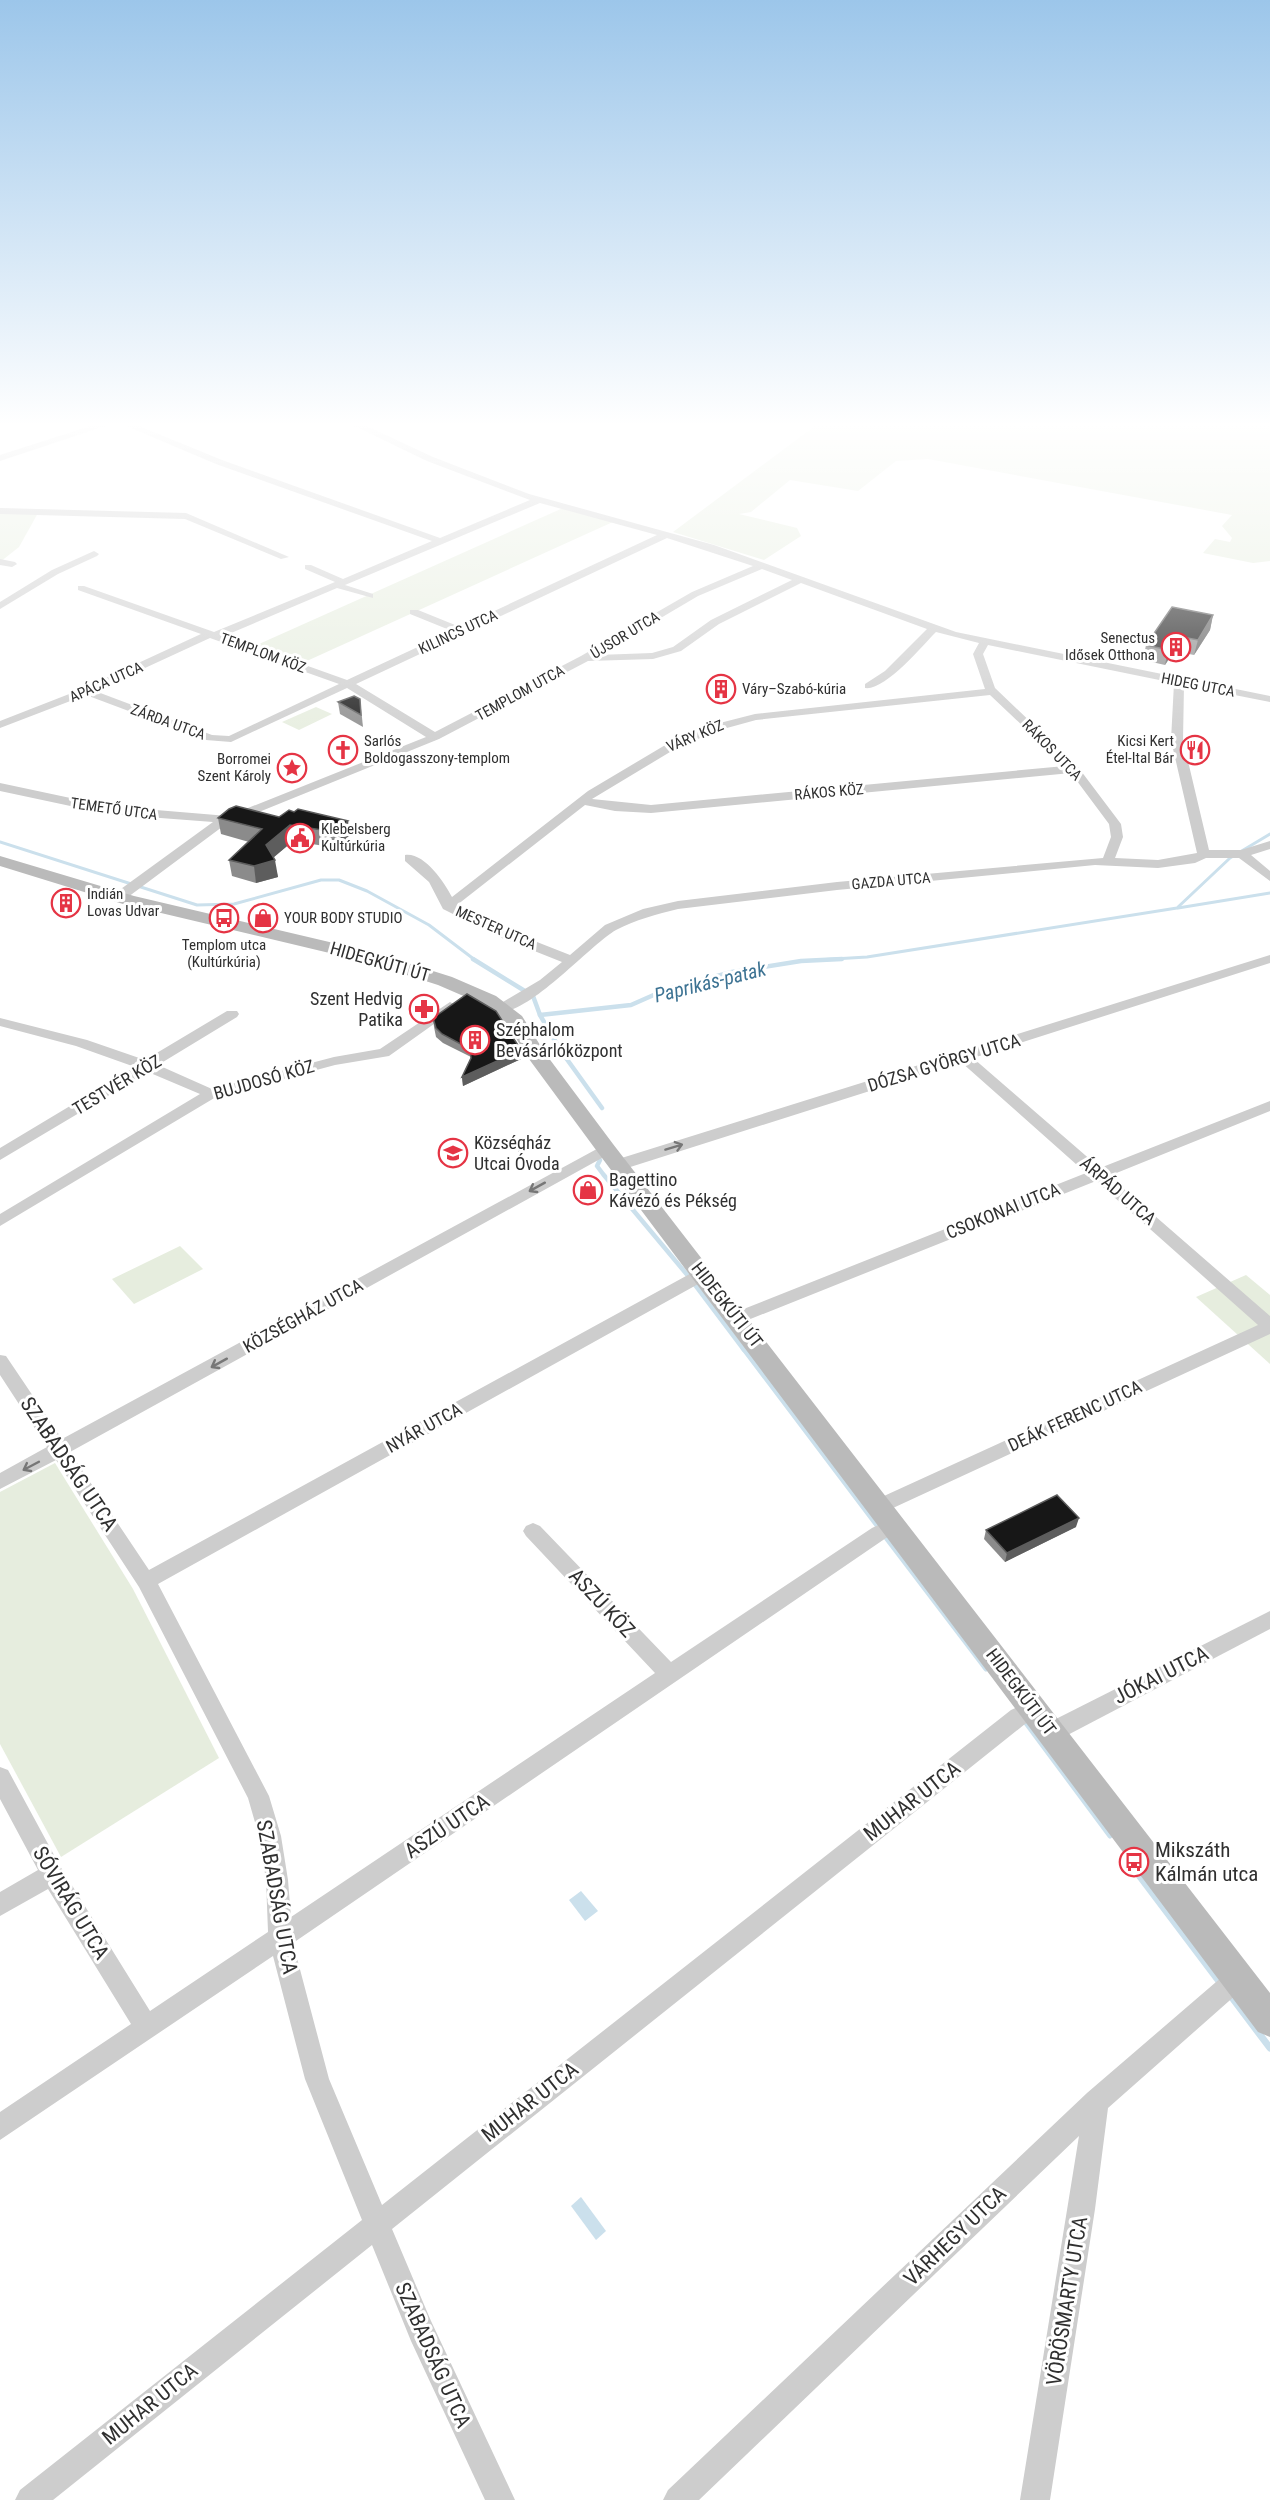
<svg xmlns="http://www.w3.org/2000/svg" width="1270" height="2500" font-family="'Roboto Condensed',sans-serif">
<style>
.green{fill:#e6edde}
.water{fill:#cbe0ec}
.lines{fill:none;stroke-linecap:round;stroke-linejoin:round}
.stream-far3{stroke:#cbe0ec;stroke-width:3}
.stream-far2{stroke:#cbe0ec;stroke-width:4.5}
.stream-far1{stroke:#cbe0ec;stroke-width:5}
.stream{stroke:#cbe0ec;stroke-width:7}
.minor{fill:#cdcdcd;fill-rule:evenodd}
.secondary{fill:#bababa;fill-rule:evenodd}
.wall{fill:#8b8b8b}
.shaded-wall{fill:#5d5d5d}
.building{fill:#171717;stroke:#5d5d5d;stroke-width:1.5}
.oneway{stroke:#777}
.labels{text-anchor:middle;stroke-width:6;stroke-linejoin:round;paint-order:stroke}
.far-street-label{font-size:15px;fill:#303030;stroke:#fff}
.far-poi-label{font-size:15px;fill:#303030;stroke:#fff;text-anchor:start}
.street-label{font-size:18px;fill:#303030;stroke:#fff}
.poi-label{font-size:18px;fill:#303030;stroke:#fff;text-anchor:start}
.water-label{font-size:20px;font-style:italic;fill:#3d7393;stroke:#fff}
.near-street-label{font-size:21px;fill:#303030;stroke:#fff}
.near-poi-label{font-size:21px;fill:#303030;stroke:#fff;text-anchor:start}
</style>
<rect width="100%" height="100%" fill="#fff"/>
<!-- green -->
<g class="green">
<path d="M819,423H1270V561L1253,563L1203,553L1215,539L1230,542L1232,538L1222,526L1232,515L928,459L896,461L858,491L790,480L751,512L739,514L797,528L801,536L764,560L673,532Z"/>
<path d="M563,508L615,521L298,665L250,648Z"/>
<path d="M0,511L38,513L19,547L0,562Z"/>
<path d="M316,707L332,714L299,730L282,722Z"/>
<path d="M180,1246L203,1269L134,1304L112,1279Z"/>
<path d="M1246,1275L1270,1295V1364L1196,1297Z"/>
<path d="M55,1463L133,1589L219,1758L61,1857L0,1744V1492Z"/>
</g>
<!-- water -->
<g class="water">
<path d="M581,1891L598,1911L585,1921L569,1900Z"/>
<path d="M581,2197L606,2231L596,2240L571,2206Z"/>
</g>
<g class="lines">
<!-- stream-far3 -->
<g class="stream-far3">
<path d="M0,842L197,905L234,904L321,880H339L367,891L429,925L475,960"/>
<path d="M1178,908L1270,893"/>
<path d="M817,960L867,957L1177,908L1230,858L1270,834"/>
</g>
<!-- stream-far2 -->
<g class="stream-far2">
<path d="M473,959L533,996L540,1015L631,1005L665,990L732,972L801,961L842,959"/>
<path d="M540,1015L561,1051L602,1108"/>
<path d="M600,1160L597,1166L603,1174L689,1277L744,1350"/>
</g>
<!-- stream-far1 -->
<g class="stream-far1">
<path d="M743,1348L879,1528"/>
<path d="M884,1535L986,1669"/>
<path d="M1023,1719L1110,1836"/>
</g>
<!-- stream -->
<g class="stream">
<path d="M1138,1874L1221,1984"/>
<path d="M1230,1995L1270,2048"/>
</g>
<!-- minor -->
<g class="minor">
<path d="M103,422H117L0,461V455Z"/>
<path d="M117,422H129L222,460L440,538L530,500L427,461L346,422H358L433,457L529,494L714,545L956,632L1270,696V702L1184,685L1183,740L1209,850H1241L1270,841V849L1251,855L1270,871V881L1239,858H1206L1195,863L1158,868L1095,865L837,890L678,909C657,914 635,920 616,930C591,944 526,1018 498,1011V1005L540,980L562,962L499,937L443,909L429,882L405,861V855C424,852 444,882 452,897L588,791L667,744L708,726L755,714L985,689L973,654L979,643L936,632C922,646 885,691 865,688V684L885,671L927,629L801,583L719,624L681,651L653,659L588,661L439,739L222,827L124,900H114V894L213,822L108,814L0,791V783L108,806L228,816L426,737L347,688L231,742L206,740L86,695L0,728V721L82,689L201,634L78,590V586H84L214,632L335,582L305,569V565H311L343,579L432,541L216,464ZM540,503L657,535L460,627L418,610H410V614L452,631L347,680L224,636L337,588L373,598V594L345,585ZM667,538L753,566L692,592L581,656L435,732L356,684ZM762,569L792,580L711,620L673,647L652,653L598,655L698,596ZM210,638L339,684L229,736L212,735L95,691ZM988,645L1174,683L1171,740L1197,853L1158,860L1115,858L1123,837L1121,824L1078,767L995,688L983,654ZM990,695L1065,766L651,805L592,799L675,749L716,731L756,720ZM1071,773L1109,824L1111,837L1103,858L837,882L678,901L643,909L605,925L570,955L509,931L457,905L585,805L615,811L651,813Z"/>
<path d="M0,508L186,513L289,557L281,559L185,519L0,514Z"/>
<path d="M94,551L99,554L97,556L58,574L0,609V602L52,570Z"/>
<path d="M0,559L15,562L17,564L12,567L0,565Z"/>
<path d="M1270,955V963L973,1058L1100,1168L1270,1101V1111L1109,1176L1270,1316V1334L880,1514L873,1511L870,1506L873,1501L1258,1325L1096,1181L743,1322H731L728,1318L731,1314L1086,1173L961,1062L624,1169L618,1170L610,1165L612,1161Z"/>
<path d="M450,1002L457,1006L455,1009L389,1056L335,1065L216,1097L0,1226V1214L200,1094L148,1072L0,1160V1148L135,1067L76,1046L0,1026V1018L87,1040L145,1060L227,1011H237L239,1014L237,1017L158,1065L212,1089L334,1057L380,1049Z"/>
<path d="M606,1144L614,1149L611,1153L70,1452L149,1570L697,1270H709L711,1274L709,1278L158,1584L269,1796L281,1836L288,1880L291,1917L655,1673L526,1536L523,1531L526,1526L533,1523L540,1526L671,1662L872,1528L895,1517L902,1520L905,1525L902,1530L886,1538L293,1943L329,2079L382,2205L1011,1710L1034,1699L1041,1701L1045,1708L1041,1715L1025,1724L392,2229L431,2321L515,2500H485L411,2341L372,2245L53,2500H15L20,2490L362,2220L305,2079L273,1956L0,2140V2112L131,2024L48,1889L0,1916V1892L38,1870L0,1799V1767L8,1770L60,1866L150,2011L268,1932L266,1880L259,1836L248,1798L139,1587L56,1460L0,1489V1473L47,1447L0,1375V1355L6,1356L62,1439Z"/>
<path d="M1270,1611V1629L1060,1739L1052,1741L1044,1739L1041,1732L1044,1725Z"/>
<path d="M1238,1966L1246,1970L1250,1978L1246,1986L1108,2108L1095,2209L1050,2500H1020L1079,2136L699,2500H663L668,2490L1087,2093L1230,1970Z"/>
</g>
<!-- secondary -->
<path class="secondary" d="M0,856L134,896L376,953L452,977L496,996L522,1016L545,1053L613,1144L1270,1993V2037L1258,2032L599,1154L529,1059L507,1024L482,1004L438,985L363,961L123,904L0,866Z"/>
</g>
<!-- wall -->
<g class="wall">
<path d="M1213,615L1210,630L1194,655L1174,651L1165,665L1143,660L1146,645Z"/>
<path d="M360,699L363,727L340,714L338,702Z"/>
<path d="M294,812L348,821L350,837L337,848L293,841L273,858L278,877L256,883L232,876L229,860L249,842L221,834L218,818L279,817Z"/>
<path d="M433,1018L521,1050V1059L463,1086L462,1077L471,1057L443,1043L436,1037L434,1027Z"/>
<path d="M1076,1527L1005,1562L984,1539L986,1530Z"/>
</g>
<!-- shaded-wall -->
<g class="shaded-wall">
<path d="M1213,615L1210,630L1194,655L1198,640Z"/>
<path d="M1177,636L1174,651L1165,665L1168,650Z"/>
<path d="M348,821L350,837L337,848L335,832Z"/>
<path d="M290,825L293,841L268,862L266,845Z"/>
<path d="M275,860L278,877L256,883L254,866Z"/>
<path d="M521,1050V1059L463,1086L462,1077Z"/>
<path d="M1079,1518L1076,1527L1005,1562L1007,1553Z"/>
</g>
<!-- building -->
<g class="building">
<path d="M1172,607L1213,615L1198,640L1177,636L1168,650L1146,645Z"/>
<path d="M354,696L360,699L361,715L338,702Z"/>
<path d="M236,806L279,817L289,810L294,812L298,809L348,821L335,832L290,825L266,845L275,860L254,866L229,860L262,829L218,818L229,809Z"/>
<path d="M467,994L496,1011L521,1050L462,1077L471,1058L470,1049L442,1034L436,1028L433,1018Z"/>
<path d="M1057,1495L1079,1518L1007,1553L986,1530Z"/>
</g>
<!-- one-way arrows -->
<defs><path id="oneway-shaft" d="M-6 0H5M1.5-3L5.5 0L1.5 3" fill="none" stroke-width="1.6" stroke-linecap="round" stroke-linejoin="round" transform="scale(1.5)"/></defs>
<g class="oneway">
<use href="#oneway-shaft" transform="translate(674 1147) rotate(-17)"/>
<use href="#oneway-shaft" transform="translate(537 1187) rotate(151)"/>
<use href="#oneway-shaft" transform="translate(219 1363) rotate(151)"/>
<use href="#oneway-shaft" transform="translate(31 1466) rotate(152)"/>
</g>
<!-- sky -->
<linearGradient id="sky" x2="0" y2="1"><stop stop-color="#9cc6ea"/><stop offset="0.55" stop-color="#fff"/><stop offset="1" stop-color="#fff" stop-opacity="0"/></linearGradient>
<rect width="1270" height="772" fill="url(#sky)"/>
<!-- icons -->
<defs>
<g id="building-ring" transform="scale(1.5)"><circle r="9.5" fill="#fff" stroke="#e53444" stroke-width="1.5"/><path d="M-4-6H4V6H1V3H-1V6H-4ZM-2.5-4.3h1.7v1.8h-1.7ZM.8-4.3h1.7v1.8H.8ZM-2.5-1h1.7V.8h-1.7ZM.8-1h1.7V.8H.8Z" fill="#e53444"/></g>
<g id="church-ring" transform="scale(1.5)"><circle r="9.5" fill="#fff" stroke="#e53444" stroke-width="1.5"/><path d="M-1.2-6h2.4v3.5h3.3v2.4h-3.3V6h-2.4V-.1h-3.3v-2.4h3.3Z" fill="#e53444"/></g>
<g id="restaurant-ring" transform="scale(1.5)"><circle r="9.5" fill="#fff" stroke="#e53444" stroke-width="1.5"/><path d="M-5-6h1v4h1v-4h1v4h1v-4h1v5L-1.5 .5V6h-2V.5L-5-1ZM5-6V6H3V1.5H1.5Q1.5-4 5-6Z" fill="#e53444"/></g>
<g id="sight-ring" transform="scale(1.5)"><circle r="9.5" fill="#fff" stroke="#e53444" stroke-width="1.5"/><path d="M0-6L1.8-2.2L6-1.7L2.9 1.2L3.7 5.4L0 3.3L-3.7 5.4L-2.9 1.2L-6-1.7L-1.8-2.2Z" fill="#e53444"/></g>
<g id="civic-ring" transform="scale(1.5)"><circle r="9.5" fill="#fff" stroke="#e53444" stroke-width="1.5"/><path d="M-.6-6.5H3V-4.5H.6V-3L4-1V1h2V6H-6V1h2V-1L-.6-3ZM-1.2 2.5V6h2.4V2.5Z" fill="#e53444"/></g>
<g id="bus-ring" transform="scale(1.5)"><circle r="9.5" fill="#fff" stroke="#e53444" stroke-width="1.5"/><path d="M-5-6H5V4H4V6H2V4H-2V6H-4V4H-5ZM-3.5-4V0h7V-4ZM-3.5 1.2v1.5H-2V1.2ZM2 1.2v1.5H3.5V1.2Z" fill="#e53444"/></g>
<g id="shop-ring" transform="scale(1.5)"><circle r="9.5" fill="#fff" stroke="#e53444" stroke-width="1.5"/><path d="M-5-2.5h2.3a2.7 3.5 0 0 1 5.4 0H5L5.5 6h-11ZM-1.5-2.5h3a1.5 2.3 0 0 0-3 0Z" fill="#e53444"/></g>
<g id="pharmacy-ring" transform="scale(1.5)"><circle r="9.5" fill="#fff" stroke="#e53444" stroke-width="1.5"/><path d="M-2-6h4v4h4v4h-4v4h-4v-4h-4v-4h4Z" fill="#e53444"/></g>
<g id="school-ring" transform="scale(1.5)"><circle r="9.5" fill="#fff" stroke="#e53444" stroke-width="1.5"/><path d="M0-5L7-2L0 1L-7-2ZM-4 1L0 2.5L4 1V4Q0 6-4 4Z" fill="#e53444"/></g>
</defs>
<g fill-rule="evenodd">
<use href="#building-ring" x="1176" y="647"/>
<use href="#building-ring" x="721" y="689"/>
<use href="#church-ring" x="343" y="750"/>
<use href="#restaurant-ring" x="1195" y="750"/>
<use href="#sight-ring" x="292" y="768"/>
<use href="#civic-ring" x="300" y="838"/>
<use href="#building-ring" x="66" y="903"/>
<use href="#bus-ring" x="224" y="918"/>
<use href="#shop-ring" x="263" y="918"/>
<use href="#pharmacy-ring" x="424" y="1009"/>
<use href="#building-ring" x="475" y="1040"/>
<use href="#school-ring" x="453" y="1153"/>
<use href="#shop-ring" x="588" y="1190"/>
<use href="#bus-ring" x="1134" y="1862"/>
</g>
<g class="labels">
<!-- far-street labels -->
<g class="far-street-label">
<text transform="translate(458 632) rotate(-25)" y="5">KILINCS UTCA</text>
<text transform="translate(625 635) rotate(-31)" y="5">ÚJSOR UTCA</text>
<text transform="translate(263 653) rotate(20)" y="5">TEMPLOM KÖZ</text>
<text transform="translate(106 682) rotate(-24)" y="5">APÁCA UTCA</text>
<text transform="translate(1198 685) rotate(11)" y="5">HIDEG UTCA</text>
<text transform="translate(520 693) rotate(-29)" y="5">TEMPLOM UTCA</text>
<text transform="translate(168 722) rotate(20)" y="5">ZÁRDA UTCA</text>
<text transform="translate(695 736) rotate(-23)" y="5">VÁRY KÖZ</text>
<text transform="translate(1052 750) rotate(46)" y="5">RÁKOS UTCA</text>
<text transform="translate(829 792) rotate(-5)" y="5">RÁKOS KÖZ</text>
<text transform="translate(114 809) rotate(8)" y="5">TEMETŐ UTCA</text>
<text transform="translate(891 881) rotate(-5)" y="5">GAZDA UTCA</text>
<text transform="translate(496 928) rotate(24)" y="5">MESTER UTCA</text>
</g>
<!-- far-poi labels -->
<g class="far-poi-label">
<text x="1155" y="643" text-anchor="end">Senectus<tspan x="1155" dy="17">Idősek Otthona</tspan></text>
<text x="742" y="694">Váry–Szabó-kúria</text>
<text x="364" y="746">Sarlós<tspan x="364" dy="17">Boldogasszony-templom</tspan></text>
<text x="1174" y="746" text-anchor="end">Kicsi Kert<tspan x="1174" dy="17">Étel-Ital Bár</tspan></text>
<text x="271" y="764" text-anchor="end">Borromei<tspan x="271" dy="17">Szent Károly</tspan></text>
<text x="321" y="834">Klebelsberg<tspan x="321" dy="17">Kultúrkúria</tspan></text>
<text x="87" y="899">Indián<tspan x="87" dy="17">Lovas Udvar</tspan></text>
<text x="284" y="923">YOUR BODY STUDIO</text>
<text x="224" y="950" text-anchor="middle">Templom utca<tspan x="224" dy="17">(Kultúrkúria)</tspan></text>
</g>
<!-- street labels -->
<g class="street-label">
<text transform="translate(380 962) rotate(16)" y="6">HIDEGKÚTI ÚT</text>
<text transform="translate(944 1063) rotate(-17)" y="6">DÓZSA GYÖRGY UTCA</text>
<text transform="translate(264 1080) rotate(-16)" y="6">BUJDOSÓ KÖZ</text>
<text transform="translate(117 1085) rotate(-31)" y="6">TESTVÉR KÖZ</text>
<text transform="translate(1118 1191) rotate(41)" y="6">ÁRPÁD UTCA</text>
<text transform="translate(1003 1211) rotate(-22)" y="6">CSOKONAI UTCA</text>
<text transform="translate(727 1305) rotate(52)" y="6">HIDEGKÚTI ÚT</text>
<text transform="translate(303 1316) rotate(-29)" y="6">KÖZSÉGHÁZ UTCA</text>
<text transform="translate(1075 1416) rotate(-25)" y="6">DEÁK FERENC UTCA</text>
<text transform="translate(424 1428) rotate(-29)" y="6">NYÁR UTCA</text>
<text transform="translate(1021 1692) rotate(53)" y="6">HIDEGKÚTI ÚT</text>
</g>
<!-- poi labels -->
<g class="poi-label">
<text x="403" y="1005" text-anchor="end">Szent Hedvig<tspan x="403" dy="21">Patika</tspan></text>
<text x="496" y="1036">Széphalom<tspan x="496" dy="21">Bevásárlóközpont</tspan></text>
<text x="474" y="1149">Községház<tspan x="474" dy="21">Utcai Óvoda</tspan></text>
<text x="609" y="1186">Bagettino<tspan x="609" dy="21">Kávézó és Pékség</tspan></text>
</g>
<!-- water labels -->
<g class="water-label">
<text transform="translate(710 982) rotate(-14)" y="7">Paprikás-patak</text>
</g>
<!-- near-street labels -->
<g class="near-street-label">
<text transform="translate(69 1464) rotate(56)" y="7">SZABADSÁG UTCA</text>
<text transform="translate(602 1603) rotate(47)" y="7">ASZÚ KÖZ</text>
<text transform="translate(1161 1675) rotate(-27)" y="7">JÓKAI UTCA</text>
<text transform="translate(912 1801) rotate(-38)" y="7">MUHAR UTCA</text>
<text transform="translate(447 1826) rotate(-34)" y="7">ASZÚ UTCA</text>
<text transform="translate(277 1897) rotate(80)" y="7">SZABADSÁG UTCA</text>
<text transform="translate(71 1903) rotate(59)" y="7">SÓVIRÁG UTCA</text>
<text transform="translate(530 2102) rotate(-38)" y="7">MUHAR UTCA</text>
<text transform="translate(955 2236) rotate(-44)" y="7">VÁRHEGY UTCA</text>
<text transform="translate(1067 2301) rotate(-81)" y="7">VÖRÖSMARTY UTCA</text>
<text transform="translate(433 2355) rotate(66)" y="7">SZABADSÁG UTCA</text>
<text transform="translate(150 2404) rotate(-39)" y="7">MUHAR UTCA</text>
</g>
<!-- near-poi labels -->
<g class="near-poi-label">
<text x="1155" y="1857">Mikszáth<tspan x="1155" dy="24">Kálmán utca</tspan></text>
</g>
</g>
</svg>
